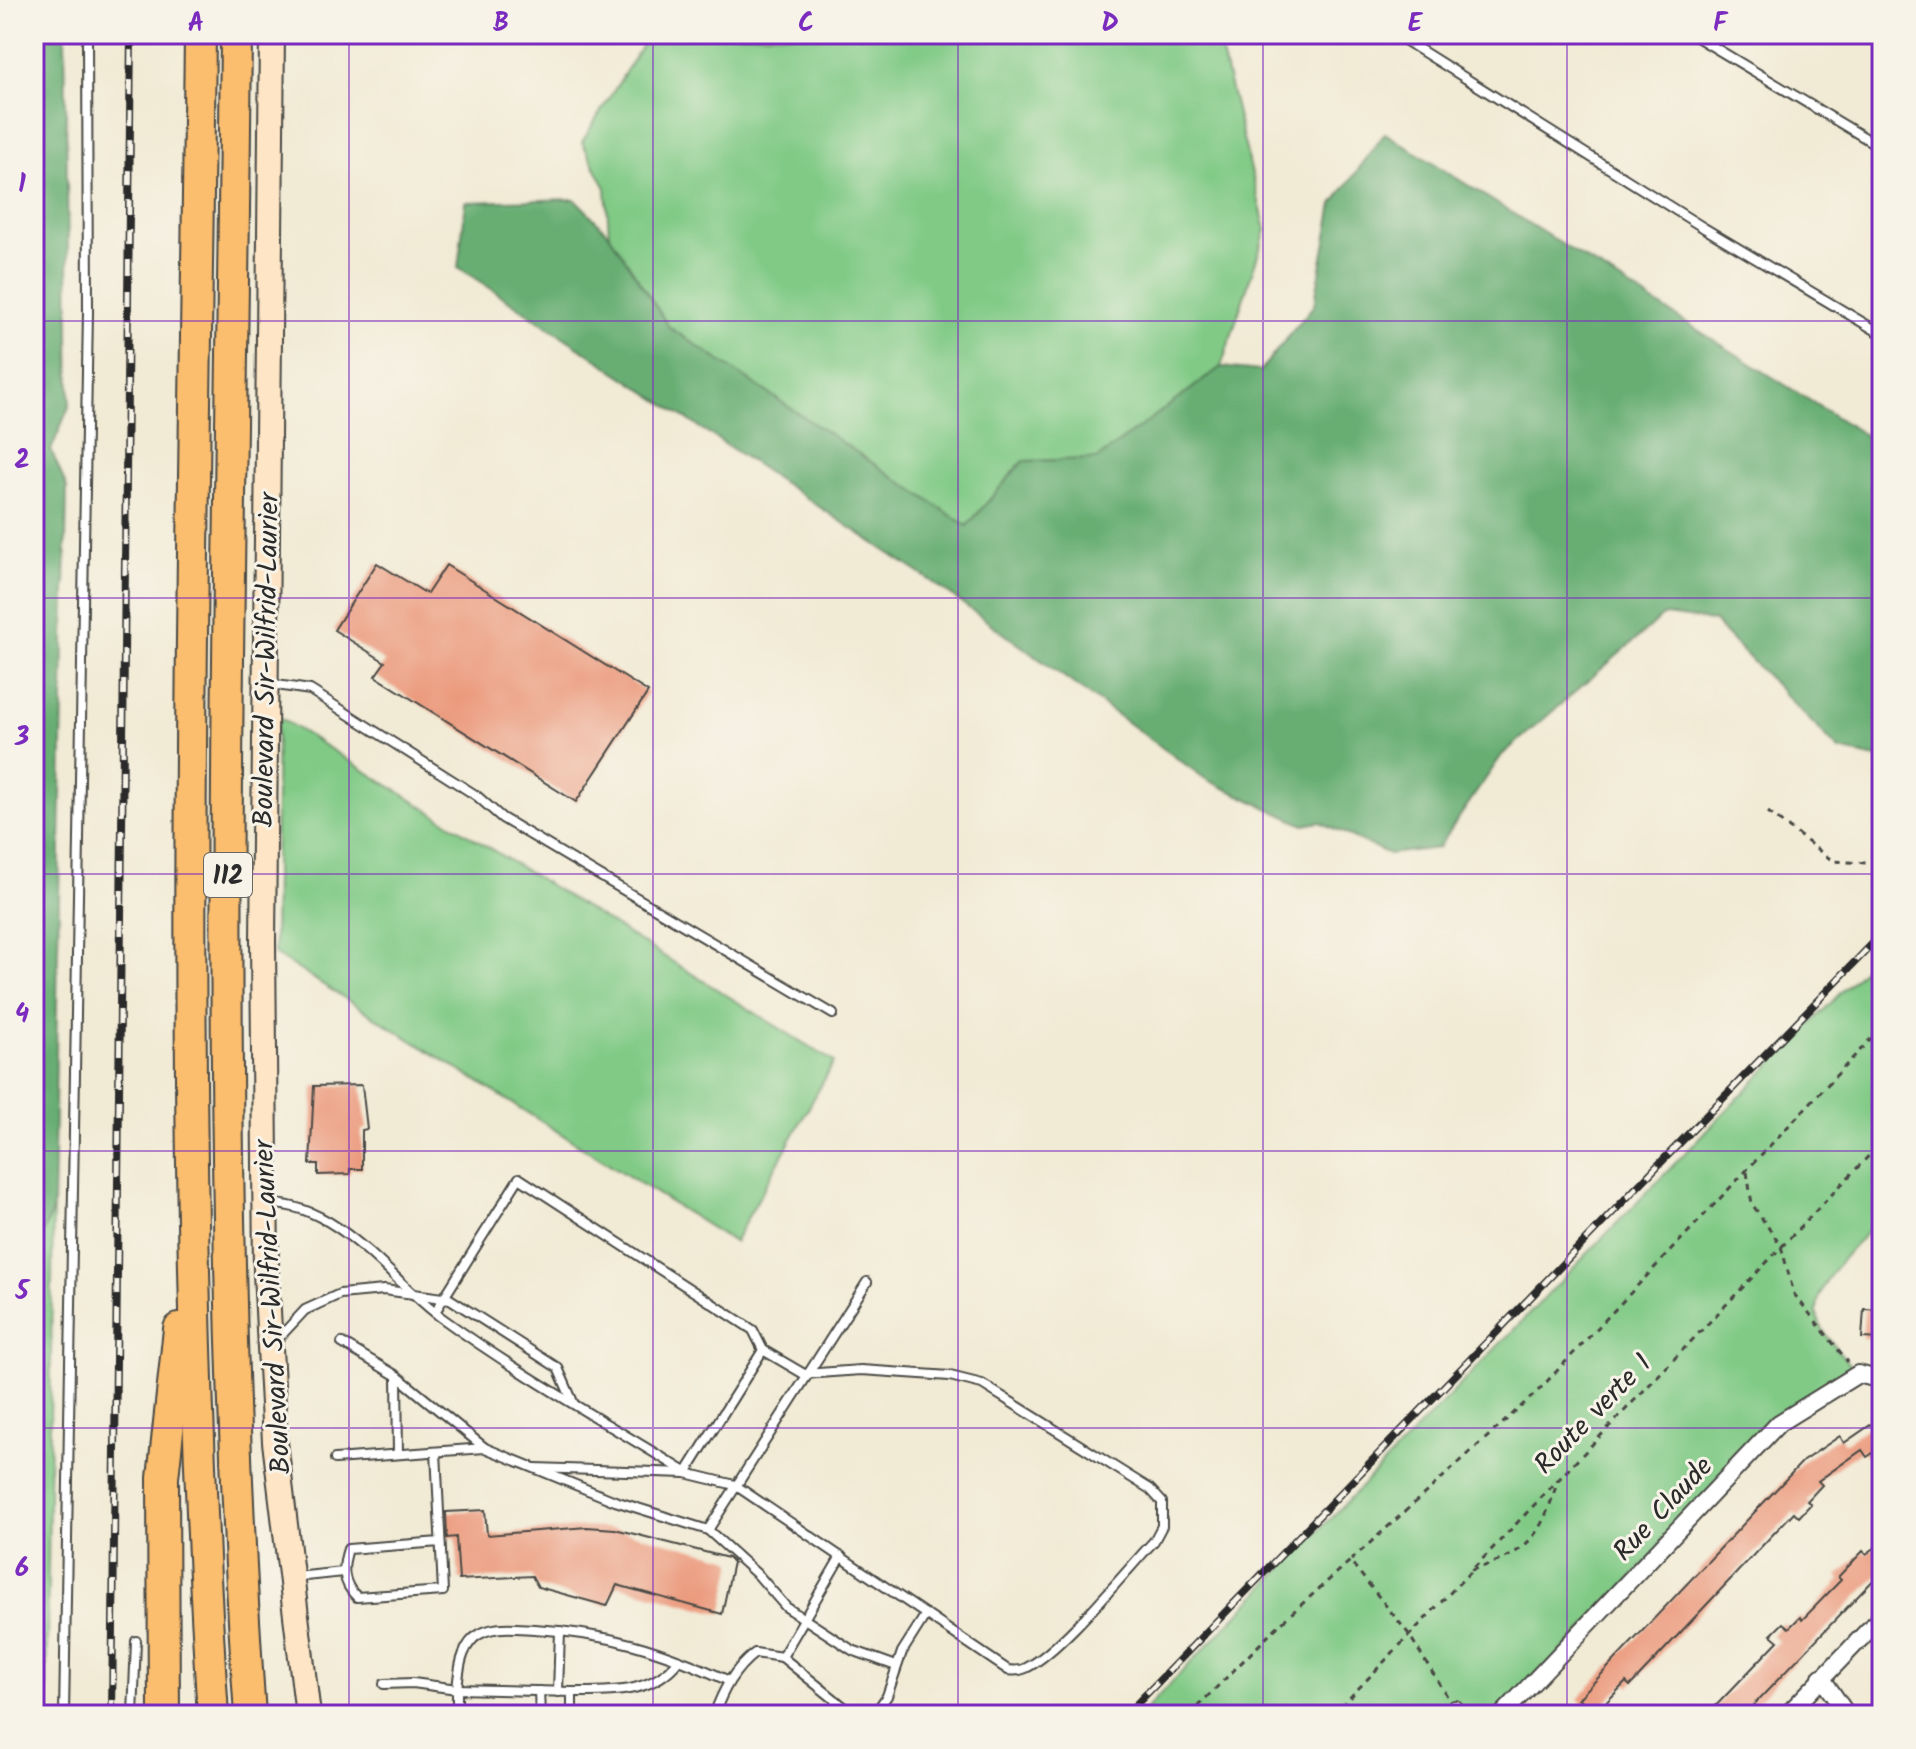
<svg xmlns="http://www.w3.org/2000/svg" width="1916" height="1749" font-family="Kalam,sans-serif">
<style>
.green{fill:#81ca86;stroke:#567a58;stroke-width:2}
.forest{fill:#68ae73;stroke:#4a6c4f;stroke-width:2}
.building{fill:#eb987a}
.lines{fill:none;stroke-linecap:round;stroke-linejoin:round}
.lane-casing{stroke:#494844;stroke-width:12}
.street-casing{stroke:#494844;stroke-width:20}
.secondary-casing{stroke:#494844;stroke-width:28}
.highway-casing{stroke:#494844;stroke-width:34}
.path{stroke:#494844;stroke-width:3;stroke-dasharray:6 6;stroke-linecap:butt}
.lane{stroke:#fff;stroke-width:8}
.street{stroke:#fff;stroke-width:16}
.secondary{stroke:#fde5c5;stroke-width:24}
.highway{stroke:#fbbd6e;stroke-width:30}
.rail-casing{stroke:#2b2b2b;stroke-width:8}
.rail{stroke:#f7f3e8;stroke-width:5;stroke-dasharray:15;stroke-linecap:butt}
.grid{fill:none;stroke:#7b2cbf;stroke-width:2;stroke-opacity:0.55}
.labels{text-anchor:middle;stroke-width:6;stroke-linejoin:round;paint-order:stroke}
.shield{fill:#f7f3e8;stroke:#686764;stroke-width:2}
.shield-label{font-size:26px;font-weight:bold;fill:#2b2b2b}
.street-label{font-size:28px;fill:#2b2b2b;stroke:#f7f3e8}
.neatline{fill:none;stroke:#7b2cbf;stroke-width:3}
.grid-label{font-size:26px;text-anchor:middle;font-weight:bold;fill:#7b2cbf}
</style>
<rect width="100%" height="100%" fill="#f7f3e8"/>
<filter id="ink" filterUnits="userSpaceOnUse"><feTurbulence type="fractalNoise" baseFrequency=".0125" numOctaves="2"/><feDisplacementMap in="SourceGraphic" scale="16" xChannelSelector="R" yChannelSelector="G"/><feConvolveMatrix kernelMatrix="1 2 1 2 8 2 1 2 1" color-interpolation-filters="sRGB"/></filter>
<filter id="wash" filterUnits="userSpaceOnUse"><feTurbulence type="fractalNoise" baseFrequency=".006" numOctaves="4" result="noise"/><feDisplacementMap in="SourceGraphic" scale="32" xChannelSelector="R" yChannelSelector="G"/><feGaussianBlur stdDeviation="1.8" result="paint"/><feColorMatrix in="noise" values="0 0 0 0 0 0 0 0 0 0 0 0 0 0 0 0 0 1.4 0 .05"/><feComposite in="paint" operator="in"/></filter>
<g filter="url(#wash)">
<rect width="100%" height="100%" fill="#f1ead4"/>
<!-- green -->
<g class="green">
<path d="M649,34H1217L1266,230L1221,367L1097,459L1023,461L967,526L669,327L609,234L606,188L582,142Z"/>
<path d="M277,716L834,1062L734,1242L274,954Z"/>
<path d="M1882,950V1216C1861,1240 1803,1290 1820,1324C1828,1342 1846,1359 1858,1374L1779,1423L1502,1715H1140Z"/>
<path d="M53,1209L46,1715H34V1254Z"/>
</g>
<!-- forest -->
<g class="forest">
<path d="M34,34H65L70,404L51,450L67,488L53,1209L34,1254Z"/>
<path d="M1385,133L1882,446V759L1839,750L1713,621L1664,615L1502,755L1438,848L1389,854L1320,822L1304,825L1207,780L934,583L458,267L466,202L575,199L609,234L669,327L967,526L1023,461L1097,459L1221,367L1260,371L1314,305L1333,204Z"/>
</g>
<g id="blocks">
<!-- building -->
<g class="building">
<path d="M377,563L427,594L446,565L648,692L576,802L375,676L385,662L334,630Z"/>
<path d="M362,1085L367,1129L362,1130V1169H350V1174L318,1175V1164H310L314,1086Z"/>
<path d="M1864,1309L1882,1310V1339L1862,1338Z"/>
<path d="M1882,1417V1447L1867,1457L1862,1450L1818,1481L1822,1485L1807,1501L1811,1504L1799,1517L1794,1512L1630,1686L1626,1682L1594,1715H1585L1577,1708L1582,1702L1578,1699L1803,1461L1840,1436L1844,1443Z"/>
<path d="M485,1510L487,1535L587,1527L615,1529L728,1558L733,1562L722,1614L617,1585L607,1606L538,1587L532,1576L459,1580L456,1537L447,1538L446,1512Z"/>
<path d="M1882,1543V1571L1744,1715H1707L1778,1641L1771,1635L1783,1623L1789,1628L1800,1617L1802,1620L1841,1580L1838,1577L1863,1551L1866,1554Z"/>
</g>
</g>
</g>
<g filter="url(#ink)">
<use href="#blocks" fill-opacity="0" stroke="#494844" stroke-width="2"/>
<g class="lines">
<!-- lane casing -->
<g class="lane-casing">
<g id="lane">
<path d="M1395,34L1704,228L1882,334"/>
<path d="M1692,34L1882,148"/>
<path d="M593,35V34"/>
<path d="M270,684L310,690L477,796L502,818L833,1014"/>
<path d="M269,1204C339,1203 391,1281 442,1318C519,1374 603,1421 684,1471"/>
<path d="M435,1312L519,1178L753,1330L763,1350L686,1473"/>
<path d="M276,1341L305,1310L340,1294L384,1290L450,1299L558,1368L573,1402"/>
<path d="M342,1343L397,1376"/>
<path d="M436,1452L443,1591L357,1597C342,1583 342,1567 348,1549L440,1542"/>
<path d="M398,1454L397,1376L485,1448"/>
<path d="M335,1459L485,1448L615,1501L708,1530L867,1282"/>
<path d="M535,1468L686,1473L735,1485L1008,1670C1015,1671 1020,1671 1026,1668C1061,1651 1125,1572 1154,1541L1162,1526V1502L1150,1489L982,1384L950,1376L861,1370L804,1374L763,1350"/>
<path d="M708,1530L759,1576L786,1607L852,1650L896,1666"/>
<path d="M841,1556L782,1657L854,1715"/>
<path d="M296,1577L343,1572"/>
<path d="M384,1684L413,1683L457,1689C459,1672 460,1651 474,1638C491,1624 514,1628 534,1629C608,1633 662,1650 729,1681"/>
<path d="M539,1691L540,1715"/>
<path d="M558,1692L560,1631"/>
<path d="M572,1692C612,1692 653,1694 679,1660"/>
<path d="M64,1715L88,312L87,34"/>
<path d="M133,1715L136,1641"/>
<path d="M457,1715V1689L572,1692V1715"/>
<path d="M714,1715C723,1690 734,1669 755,1653L782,1657"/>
<path d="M874,1715L887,1696L902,1652L926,1614"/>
</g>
</g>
<!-- street casing -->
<g class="street-casing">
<g id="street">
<path d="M1821,1677L1847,1715"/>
<path d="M1455,1709L1459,1715"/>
<path d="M1502,1715L1779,1423L1858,1374L1882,1380"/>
<path d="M1787,1715L1882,1616"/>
</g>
</g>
<!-- secondary casing -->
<g class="secondary-casing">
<path id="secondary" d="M272,34L263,941L266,1273L275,1442L308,1715"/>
</g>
<!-- highway casing -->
<g class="highway-casing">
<g id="highway">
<path d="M200,34C194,594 176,1156 213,1715"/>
<path d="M236,34C231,594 211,1156 250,1715"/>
<path d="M164,1715L163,1478L179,1329"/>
</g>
</g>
<!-- path -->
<g class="path">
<path d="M1768,812L1833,861L1882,864"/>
<path d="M1747,1172L1752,1204L1781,1246L1794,1294L1848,1362"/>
<path d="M1471,1570C1529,1554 1542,1535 1558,1479"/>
<path d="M1447,1696L1408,1633L1350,1561L1536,1393L1882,1027"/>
<path d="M1481,1711V1714"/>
<path d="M1189,1715L1282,1622L1350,1561"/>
<path d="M1333,1715L1882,1142"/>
</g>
<!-- lane -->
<use href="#lane" class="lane"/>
<!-- street -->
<use href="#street" class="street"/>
<!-- secondary -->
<use href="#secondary" class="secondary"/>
<!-- highway -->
<use href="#highway" class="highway"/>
<!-- rail casing -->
<g class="rail-casing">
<g id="rail">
<path d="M112,1715L131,34"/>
<path d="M1126,1715L1882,934"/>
</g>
</g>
<!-- rail -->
<use href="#rail" class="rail"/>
</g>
</g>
<!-- grid -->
<path class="grid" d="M349,34V1715M653,34V1715M958,34V1715M1263,34V1715M1567,34V1715M34,321H1882M34,598H1882M34,874H1882M34,1151H1882M34,1428H1882"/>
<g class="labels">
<!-- shield labels -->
<rect class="shield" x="204" y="853" width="48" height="44" rx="6"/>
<g class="shield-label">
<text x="228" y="884">112</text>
</g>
<!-- street labels -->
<g class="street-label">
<text transform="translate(265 660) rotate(-89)" y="10">Boulevard Sir-Wilfrid-Laurier</text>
<text transform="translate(271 1307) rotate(-93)" y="10">Boulevard Sir-Wilfrid-Laurier</text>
<text transform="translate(1592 1413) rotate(-46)" y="10">Route verte 1</text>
<text transform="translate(1662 1508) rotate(-47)" y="10">Rue Claude</text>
</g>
</g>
<!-- margin -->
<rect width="1916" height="1749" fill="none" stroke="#f7f3e8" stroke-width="88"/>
<rect x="44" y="44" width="1828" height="1661" class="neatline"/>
<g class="grid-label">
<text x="196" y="31">A</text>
<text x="501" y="31">B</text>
<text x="806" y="31">C</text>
<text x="1110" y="31">D</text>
<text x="1415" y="31">E</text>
<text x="1720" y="31">F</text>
<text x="22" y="192">1</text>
<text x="22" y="468">2</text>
<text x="22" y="745">3</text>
<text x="22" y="1022">4</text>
<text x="22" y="1299">5</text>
<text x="22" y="1576">6</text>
</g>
</svg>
